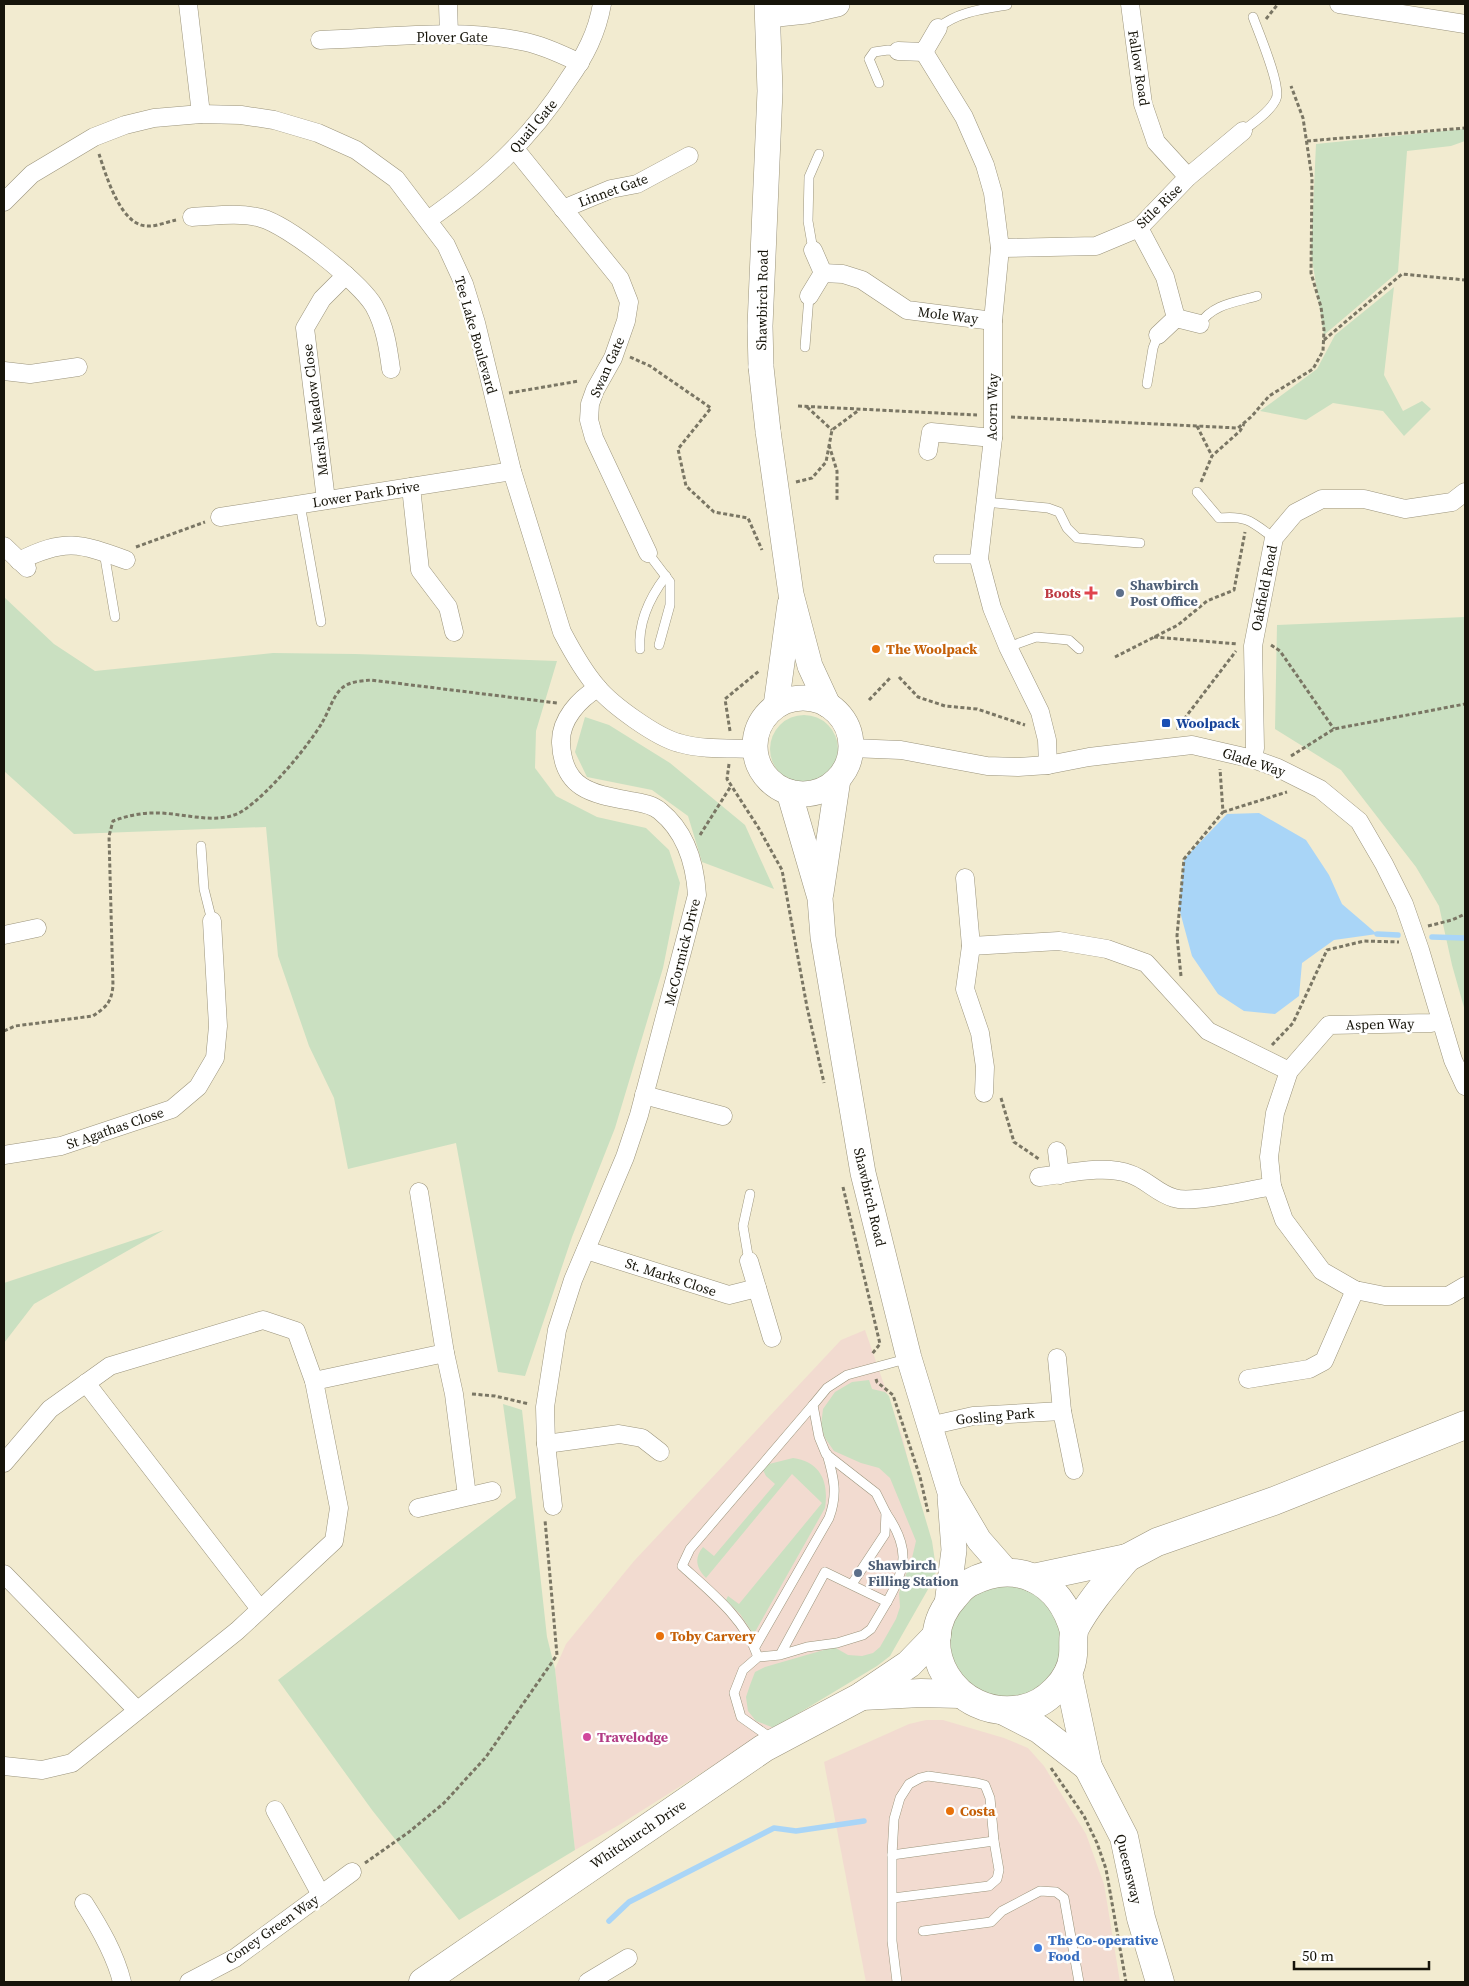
<svg xmlns="http://www.w3.org/2000/svg" width="1469" height="1986" font-family="'Source Serif 4',serif">
<style>
.commercial{fill:#f2dbd0}
.green{fill:#cae0c1}
.water{fill:#a9d5f7}
.lines{fill:none;stroke-linecap:round;stroke-linejoin:round}
.stream{stroke:#a9d5f7;stroke-width:5.5}
.lane-casing{stroke:#9b947c;stroke-width:10}
.street-casing{stroke:#9b947c;stroke-width:19}
.secondary-casing{stroke:#9b947c;stroke-width:26}
.primary-casing{stroke:#9b947c;stroke-width:29}
.path{stroke:#7a7664;stroke-width:3;stroke-dasharray:4 2.5;stroke-linecap:butt}
.lane{stroke:#fff;stroke-width:9}
.street{stroke:#fff;stroke-width:18}
.secondary{stroke:#fff;stroke-width:25}
.primary{stroke:#fff;stroke-width:28}
.secondary-bridge-casing{stroke:#9b947c;stroke-width:26;stroke-linecap:butt}
.secondary-bridge{stroke:#fff;stroke-width:25}
.health-dot{fill:#e0444e;stroke:#fff;stroke-width:2}
.service-dot{fill:#5c6f8a;stroke:#fff;stroke-width:2}
.food-dot{fill:#e8710a;stroke:#fff;stroke-width:2}
.transit-dot{fill:#1a4fb4;stroke:#fff;stroke-width:2}
.hotel-dot{fill:#d1479c;stroke:#fff;stroke-width:2}
.shop-dot{fill:#3f7fe0;stroke:#fff;stroke-width:2}
.labels{text-anchor:middle;stroke-width:5;stroke-linejoin:round;paint-order:stroke}
.street-label{font-size:14px;fill:#16140a;stroke:#fff}
.service-label{font-size:14px;font-weight:bold;fill:#4e5e75;stroke:#fff;text-anchor:start}
.health-label{font-size:14px;font-weight:bold;fill:#be3a42;stroke:#fff;text-anchor:end}
.food-label{font-size:14px;font-weight:bold;fill:#c56008;stroke:#fff;text-anchor:start}
.transit-label{font-size:14px;font-weight:bold;fill:#164399;stroke:#fff;text-anchor:start}
.hotel-label{font-size:14px;font-weight:bold;fill:#b23c85;stroke:#fff;text-anchor:start}
.shop-label{font-size:14px;font-weight:bold;fill:#366cbe;stroke:#fff;text-anchor:start}
</style>
<rect width="100%" height="100%" fill="#f2ebd0"/>
<!-- commercial -->
<g class="commercial">
<path d="M865,1330L903,1439L928,1549L888,1655L619,1825L575,1850L555,1669L566,1644L634,1561L841,1340Z"/>
<path d="M926,1720H943L1004,1738L1028,1748L1044,1766L1086,1834L1104,1884L1120,1982H866L824,1762L909,1724Z"/>
</g>
<!-- green -->
<g class="green">
<path d="M1462,129L1465,130V141L1451,146L1407,151L1398,272L1324,335L1311,253L1316,144Z"/>
<path d="M1394,287L1384,375L1403,411L1422,401L1431,409L1404,436L1383,411L1333,403L1306,420L1260,411L1317,369L1335,335Z"/>
<path d="M4,597L54,644L95,671L273,653L355,654L557,661L536,731L535,768L556,796L597,817L646,828L669,850L680,883L663,968L615,1128L572,1237L525,1376L498,1372L456,1143L348,1169L334,1098L309,1046L278,956L266,827L74,834L4,771Z"/>
<path d="M1465,617V1011L1452,965L1439,906L1416,867L1341,770L1275,729L1277,625Z"/>
<circle cx="804" cy="749" r="34"/>
<path d="M585,717L609,725L670,763L745,825L774,889L702,862L688,816L652,790L587,777L575,752Z"/>
<path d="M164,1230L34,1304L4,1343V1283Z"/>
<path d="M869,1380L872,1389L885,1392L889,1396L932,1541L936,1568L935,1577L890,1656L877,1666L774,1728L756,1721L748,1711L746,1697L750,1685L755,1672L765,1667L834,1647L848,1655L862,1656L873,1653L880,1647L896,1619L900,1607L899,1593L912,1558L916,1541L890,1478L879,1468L861,1463L834,1451L825,1438L821,1426L823,1409L835,1392L852,1382Z"/>
<path d="M503,1404L522,1410L547,1637L555,1669L575,1850L459,1920L372,1810L278,1680L516,1498Z"/>
<path d="M793,1458C821,1462 829,1482 825,1508L755,1632H752L740,1614L726,1600L728,1596L739,1604L822,1503L792,1474L706,1578C696,1568 694,1558 703,1547L714,1556L775,1484L766,1476L763,1470L769,1464Z"/>
<circle cx="1006" cy="1642" r="56"/>
</g>
<!-- water -->
<path class="water" d="M1259,813L1306,840L1329,875L1342,904L1377,934L1334,940L1302,963L1299,996L1275,1014L1244,1011L1218,994L1192,956L1179,908L1184,859L1227,814Z"/>
<g class="lines">
<!-- stream -->
<g class="stream">
<path d="M1377,934L1398,935"/>
<path d="M1432,937L1465,938"/>
<path d="M609,1921L629,1902L774,1828L796,1831L864,1821"/>
</g>
<!-- lane casing -->
<g class="lane-casing">
<g id="lane">
<path d="M938,28C957,12 983,9 1007,5"/>
<path d="M879,83L869,59L874,52L888,50L898,51"/>
<path d="M1243,131C1254,122 1270,112 1276,99C1282,87 1258,31 1253,17"/>
<path d="M813,250L808,221L809,177L819,154"/>
<path d="M1200,324C1212,304 1237,302 1257,296"/>
<path d="M805,347L809,296"/>
<path d="M1147,384L1153,348L1158,335"/>
<path d="M1197,492L1219,518C1247,515 1252,522 1274,538"/>
<path d="M985,502L1048,508L1059,512L1067,528L1077,538L1140,543"/>
<path d="M300,504L321,622"/>
<path d="M104,552L115,617"/>
<path d="M648,553L670,582V605L659,645"/>
<path d="M938,559H979"/>
<path d="M1008,647L1036,637L1069,640L1079,649"/>
<path d="M640,649C638,622 650,597 666,576"/>
<path d="M201,846L204,889L212,921"/>
<path d="M749,1261L743,1226L750,1194"/>
<path d="M886,1513C910,1548 907,1567 887,1602"/>
<path d="M852,1584L885,1534L886,1513L876,1493L826,1454L819,1437L813,1405L827,1388L847,1375L906,1359"/>
<path d="M755,1647L829,1518C838,1494 834,1478 827,1454"/>
<path d="M758,1657C745,1619 711,1592 682,1566L690,1549L813,1405"/>
<path d="M766,1740L768,1736L741,1717L734,1693L743,1670L758,1657L780,1655L825,1572L887,1602L871,1629L863,1635L837,1643L807,1647L780,1655"/>
<path d="M892,1855L994,1841"/>
<path d="M893,1898L989,1886L997,1879L999,1870L994,1841L990,1798L985,1785L977,1783L928,1776L920,1778L909,1784L900,1798L894,1819L892,1855V1941L897,1982"/>
<path d="M923,1931L991,1922L1002,1911L1040,1891L1056,1892L1064,1898L1079,1982"/>
</g>
</g>
<!-- street casing -->
<g class="street-casing">
<g id="street">
<path d="M188,4L201,114"/>
<path d="M448,4L449,35"/>
<path d="M1130,4L1143,104L1156,142L1188,177"/>
<path d="M1339,4L1465,24"/>
<path d="M320,40C388,38 459,27 526,42C545,46 563,55 580,63"/>
<path d="M898,51L924,52L938,28"/>
<path d="M924,52L964,117L985,165L993,193L1000,248L993,321V438L979,559L992,608L1008,647L1040,712L1047,740L1048,765"/>
<path d="M515,149L620,279L629,302L626,321L613,358L595,390L590,404L589,420L594,438L648,553"/>
<path d="M4,202L32,174L94,137L125,125L154,118L201,114L241,115L274,120L318,133L356,150L396,179L446,245L464,284L476,323L512,471L562,632C572,651 583,671 597,687C612,705 656,737 679,743C703,750 730,748 755,749"/>
<path d="M563,209L611,189L637,184L689,156"/>
<path d="M192,217C214,216 239,212 261,218C288,225 360,282 374,306C385,326 388,347 391,369"/>
<path d="M428,220C485,180 530,140 568,80C585,56 597,33 602,4"/>
<path d="M1139,228L1165,277L1176,318"/>
<path d="M1000,248L1096,246L1139,228L1188,177L1243,131"/>
<path d="M823,273L843,274L862,280L907,310L993,321"/>
<path d="M809,296L823,273L813,250"/>
<path d="M1158,335L1176,318L1200,324"/>
<path d="M4,371L30,374L78,367"/>
<path d="M928,451L931,432L993,438"/>
<path d="M411,487L420,570L448,607L454,632"/>
<path d="M326,500L305,328L322,299L346,275"/>
<path d="M220,517L512,471"/>
<path d="M4,546L27,568"/>
<path d="M19,561C65,538 79,543 126,560"/>
<path d="M851,748L901,750L987,766L1018,767L1048,765L1089,757L1192,745L1253,759L1278,768L1320,789L1359,821L1384,864L1404,904L1420,950L1453,1060L1465,1086"/>
<path d="M1253,759L1255,748L1253,646L1274,538L1295,513L1322,499H1364L1405,509L1452,502L1465,492"/>
<path d="M965,878L971,946L965,989L980,1033L985,1067L984,1093"/>
<path d="M4,935L37,928"/>
<path d="M971,946L1059,941L1107,949L1146,963L1208,1031L1289,1071"/>
<path d="M1441,1021L1431,1023L1329,1025L1289,1071L1275,1113L1269,1157L1272,1186L1284,1220L1322,1271L1355,1290L1385,1296H1448L1465,1286"/>
<path d="M644,1095L723,1116"/>
<path d="M1057,1151L1060,1175"/>
<path d="M4,1155L61,1146L172,1109L198,1087L215,1058L218,1026L212,921"/>
<path d="M1039,1177C1066,1174 1105,1164 1130,1174C1146,1179 1158,1194 1174,1198C1192,1204 1251,1190 1272,1186"/>
<path d="M419,1192L445,1353L454,1394L467,1496"/>
<path d="M586,1250L729,1295L757,1288"/>
<path d="M749,1261L772,1338"/>
<path d="M1057,1358L1062,1411L1074,1470"/>
<path d="M1248,1379L1309,1369L1324,1361L1355,1290"/>
<path d="M314,1381L445,1353"/>
<path d="M86,1383L260,1609"/>
<path d="M929,1426L973,1416L1062,1411"/>
<path d="M546,1444L619,1434L642,1438L660,1452"/>
<path d="M4,1463L50,1409L110,1366L263,1320L296,1331L314,1381L339,1508L334,1541L237,1631L72,1763L42,1770L4,1766"/>
<path d="M553,1506L546,1444L545,1407L557,1330L573,1280L625,1157L639,1115L697,895C695,863 686,832 660,811C652,804 641,803 631,801C593,794 563,790 561,743C560,720 579,699 598,688"/>
<path d="M418,1508L492,1491"/>
<path d="M4,1574L137,1710"/>
<path d="M275,1810L321,1895"/>
<path d="M84,1903C100,1928 115,1954 122,1982"/>
<path d="M189,1982L235,1958L352,1872"/>
<path d="M588,1982L628,1958"/>
</g>
</g>
<!-- secondary casing -->
<g class="secondary-casing">
<g id="secondary">
<path d="M768,15L806,11L837,4"/>
<path d="M761,367L760,326L770,91L767,4"/>
<path d="M768,431L791,594L810,666L828,705"/>
<circle cx="803" cy="746" r="48"/>
<path d="M776,706L790,604"/>
<path d="M789,792L820,898L823,937L863,1173L909,1358L949,1489L979,1540L1007,1572"/>
<path d="M821,893L838,779"/>
<path d="M947,1604L954,1550L950,1497"/>
</g>
</g>
<!-- primary casing -->
<g class="primary-casing">
<g id="primary">
<path d="M1033,1578L1127,1558L1157,1542L1274,1501L1465,1425"/>
<path d="M1074,1631C1060,1580 1016,1558 969,1583C963,1586 959,1591 955,1596C908,1646 956,1721 1021,1709C1046,1705 1071,1680 1073,1655C1074,1646 1072,1636 1075,1628C1089,1602 1108,1581 1127,1558"/>
<path d="M1068,1673L1088,1767L1124,1837L1141,1918L1160,1982"/>
<path d="M862,1696L921,1693L960,1694"/>
<path d="M1004,1711L1039,1729L1088,1767"/>
<path d="M423,1982L764,1748L860,1697L909,1664L937,1635"/>
</g>
</g>
<!-- path -->
<g class="path">
<path d="M1266,19L1278,4"/>
<path d="M1307,141L1465,128"/>
<path d="M99,154C106,175 121,228 149,226C157,226 167,222 176,220"/>
<path d="M1324,340L1402,274L1465,280"/>
<path d="M630,357L650,366L711,408L678,449L686,486L714,512L748,518L762,550"/>
<path d="M509,393L579,381"/>
<path d="M798,406L977,415"/>
<path d="M807,407L832,430"/>
<path d="M1011,417L1238,428L1252,416L1269,396L1313,369L1323,351L1324,330L1321,307L1311,273L1312,178L1303,118L1291,86"/>
<path d="M1197,426L1212,456"/>
<path d="M829,445L837,471V500"/>
<path d="M796,482L812,478L826,462L832,430L859,410"/>
<path d="M1201,482L1212,456L1240,431L1244,424"/>
<path d="M136,547L205,522"/>
<path d="M1154,637L1238,644"/>
<path d="M1271,645L1280,651L1334,729"/>
<path d="M1115,657L1178,625L1207,601L1234,590L1245,532"/>
<path d="M899,677L918,697L945,706L977,709L1025,725"/>
<path d="M869,700L891,677"/>
<path d="M1178,730V727L1236,651"/>
<path d="M730,731L725,699L759,671"/>
<path d="M1291,756L1334,729L1465,704"/>
<path d="M729,764L727,779L758,827L782,870L807,1007L824,1083"/>
<path d="M1223,812L1287,792"/>
<path d="M700,835L731,786"/>
<path d="M1428,926L1452,920L1465,914"/>
<path d="M1181,976L1177,936L1184,859L1223,812L1220,769"/>
<path d="M4,1031L15,1026L93,1016C107,1006 111,1003 113,986L109,836L113,821C126,816 140,813 154,813C182,812 219,827 244,810C269,793 308,747 323,721C329,711 333,696 342,688C350,681 362,681 371,680L557,703"/>
<path d="M1272,1045L1293,1023L1327,950L1364,941L1399,942"/>
<path d="M1001,1098L1014,1142L1039,1159"/>
<path d="M843,1187L880,1344L872,1354"/>
<path d="M876,1379L877,1382L893,1395L920,1477L928,1512"/>
<path d="M472,1394L495,1396L529,1404"/>
<path d="M1051,1768L1084,1816L1097,1843L1106,1869L1126,1982"/>
<path d="M365,1863L409,1832L444,1803L486,1757L557,1655L545,1520"/>
</g>
<!-- lane -->
<use href="#lane" class="lane"/>
<!-- street -->
<use href="#street" class="street"/>
<!-- secondary -->
<use href="#secondary" class="secondary"/>
<!-- primary -->
<use href="#primary" class="primary"/>
<!-- secondary-bridge casing -->
<g class="secondary-bridge-casing">
<path id="secondary-bridge" d="M761,367L768,431"/>
</g>
<!-- secondary-bridge -->
<use href="#secondary-bridge" class="secondary-bridge"/>
</g>
<!-- markers -->
<path class="health-dot" d="M1088.5 585.5h5v5h5v5h-5v5h-5v-5h-5v-5h5z"/>
<g class="service-dot">
<circle cx="1120" cy="593" r="5"/>
<circle cx="858" cy="1573" r="5"/>
</g>
<g class="food-dot">
<circle cx="876" cy="649" r="5"/>
<circle cx="660" cy="1636" r="5"/>
<circle cx="950" cy="1811" r="5"/>
</g>
<rect class="transit-dot" x="1161" y="718" width="10" height="10" rx="2.5"/>
<circle class="hotel-dot" cx="587" cy="1737" r="5"/>
<circle class="shop-dot" cx="1038" cy="1948" r="5"/>
<g class="labels">
<!-- street labels -->
<g class="street-label">
<text x="452" y="42">Plover Gate</text>
<text transform="translate(1139 68) rotate(81)" y="5">Fallow Road</text>
<text transform="translate(533 126) rotate(-50)" y="5">Quail Gate</text>
<text transform="translate(613 190) rotate(-20)" y="5">Linnet Gate</text>
<text transform="translate(1159 206) rotate(-44)" y="5">Stile Rise</text>
<text transform="translate(762 300) rotate(-89)" y="5">Shawbirch Road</text>
<text transform="translate(948 315) rotate(7)" y="5">Mole Way</text>
<text transform="translate(476 335) rotate(74)" y="5">Tee Lake Boulevard</text>
<text transform="translate(607 367) rotate(-66)" y="5">Swan Gate</text>
<text transform="translate(992 407) rotate(-89)" y="5">Acorn Way</text>
<text transform="translate(315 410) rotate(-97)" y="5">Marsh Meadow Close</text>
<text transform="translate(366 494) rotate(-9)" y="5">Lower Park Drive</text>
<text transform="translate(1264 588) rotate(-79)" y="5">Oakfield Road</text>
<text transform="translate(1254 762) rotate(18)" y="5">Glade Way</text>
<text transform="translate(682 952) rotate(-76)" y="5">McCormick Drive</text>
<text transform="translate(1380 1024) rotate(-1)" y="5">Aspen Way</text>
<text transform="translate(115 1128) rotate(-19)" y="5">St Agathas Close</text>
<text transform="translate(870 1197) rotate(77)" y="5">Shawbirch Road</text>
<text transform="translate(671 1277) rotate(18)" y="5">St. Marks Close</text>
<text transform="translate(995 1416) rotate(-5)" y="5">Gosling Park</text>
<text transform="translate(638 1834) rotate(-34)" y="5">Whitchurch Drive</text>
<text transform="translate(1129 1869) rotate(76)" y="5">Queensway</text>
<text transform="translate(272 1929) rotate(-35)" y="5">Coney Green Way</text>
</g>
<!-- service labels -->
<g class="service-label">
<text x="1130" y="590">Shawbirch<tspan x="1130" dy="16">Post Office</tspan></text>
<text x="868" y="1570">Shawbirch<tspan x="868" dy="16">Filling Station</tspan></text>
</g>
<!-- health labels -->
<g class="health-label">
<text x="1081" y="598">Boots</text>
</g>
<!-- food labels -->
<g class="food-label">
<text x="886" y="654">The Woolpack</text>
<text x="670" y="1641">Toby Carvery</text>
<text x="960" y="1816">Costa</text>
</g>
<!-- transit labels -->
<g class="transit-label">
<text x="1176" y="728">Woolpack</text>
</g>
<!-- hotel labels -->
<g class="hotel-label">
<text x="597" y="1742">Travelodge</text>
</g>
<!-- shop labels -->
<g class="shop-label">
<text x="1048" y="1945">The Co-operative<tspan x="1048" dy="16">Food</tspan></text>
</g>
</g>
<!-- border -->
<rect width="1469" height="1986" fill="none" stroke="#16140a" stroke-width="10"/>
<!-- scale -->
<path d="M1294 1961v8h135v-8" fill="none" stroke="#16140a" stroke-width="2.5"/>
<text x="1302" y="1961" font-size="15" fill="#16140a" stroke="#ffffff" stroke-width="4" paint-order="stroke">50 m</text>
</svg>
